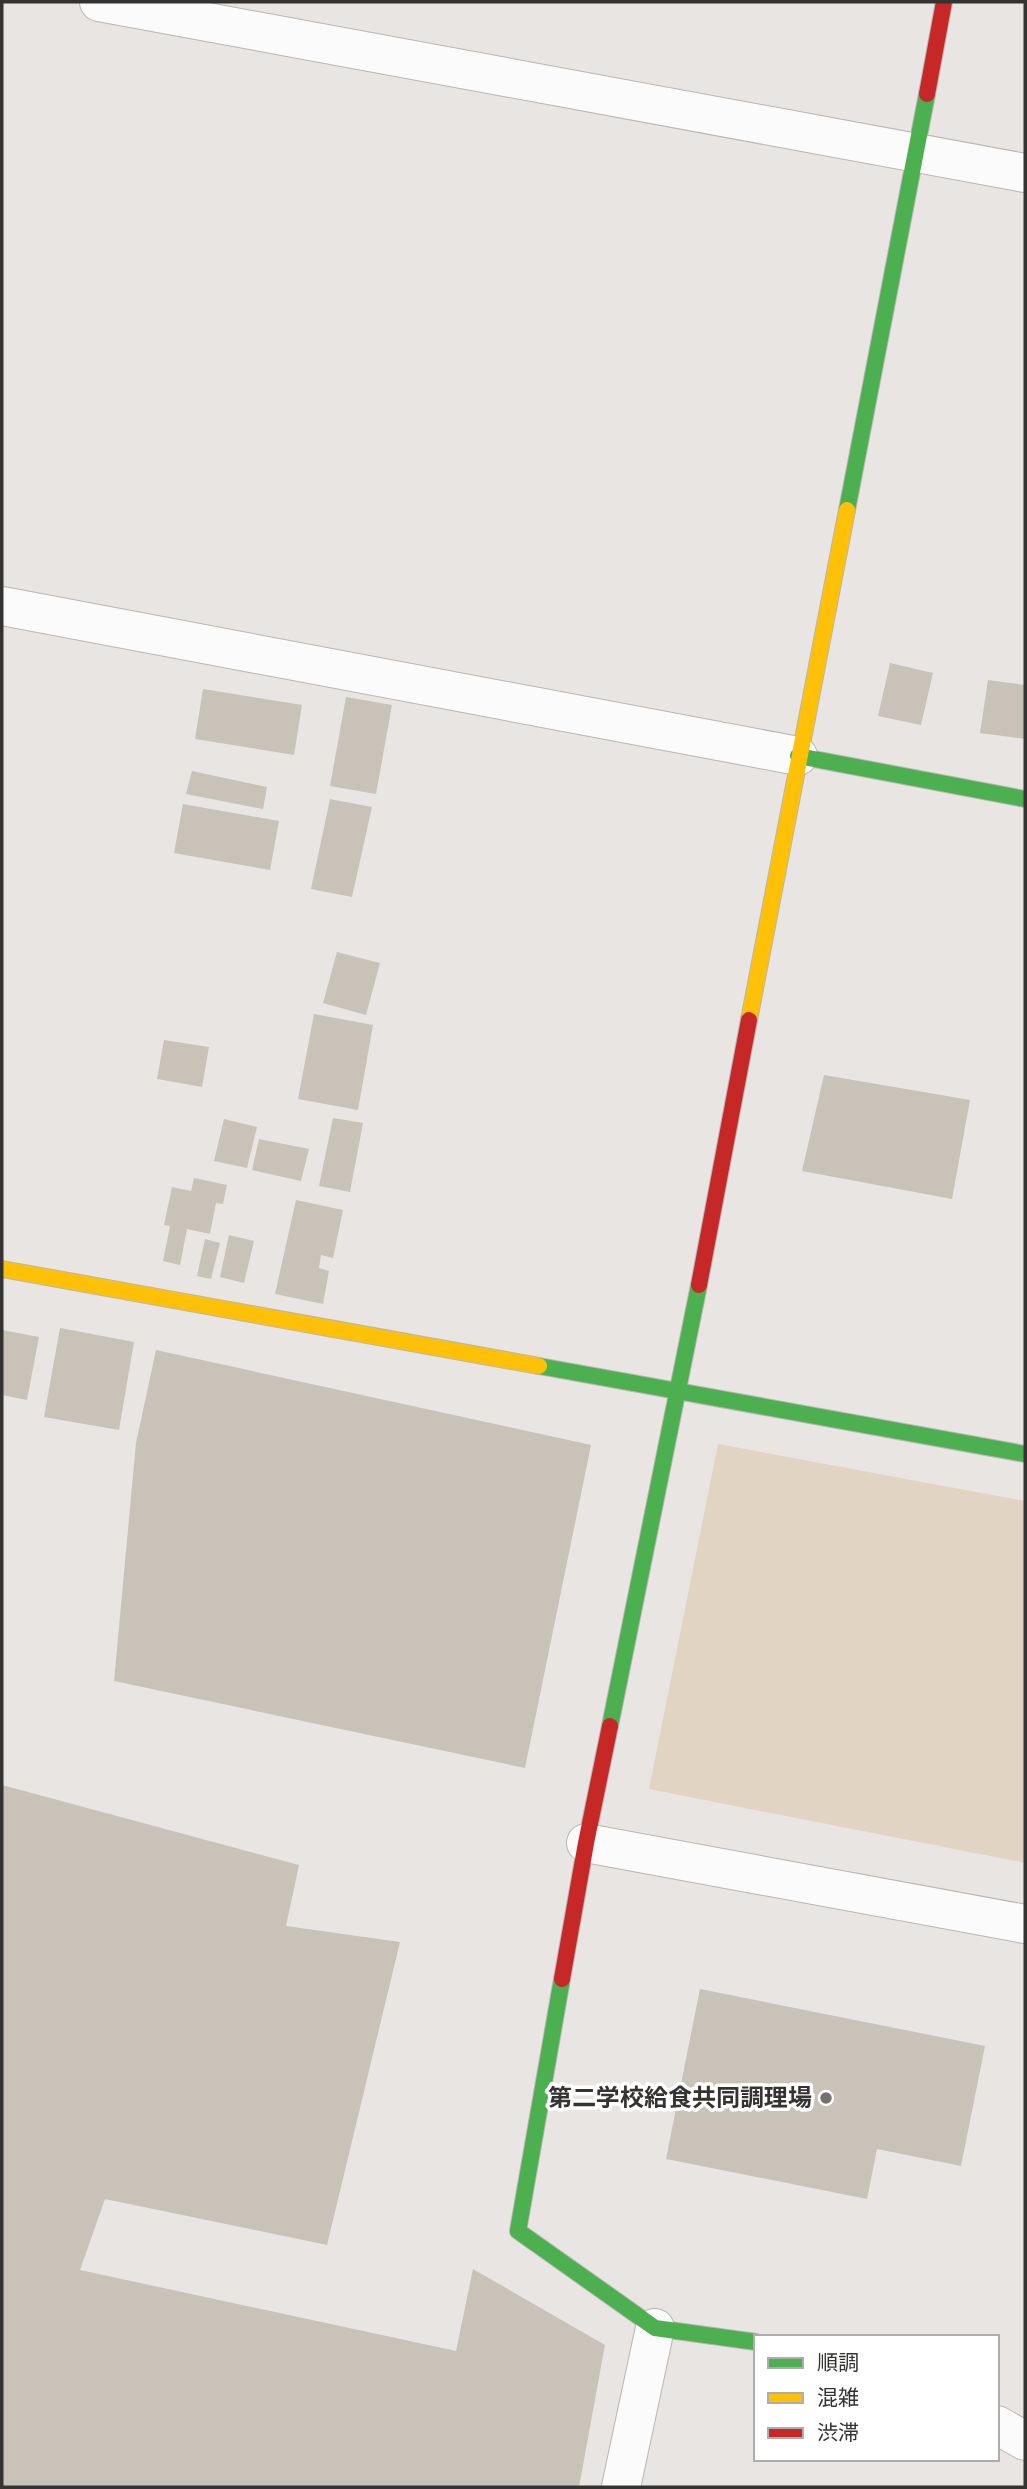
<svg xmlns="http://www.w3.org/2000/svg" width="1027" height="2489" font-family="'Exo 2','Noto Sans JP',sans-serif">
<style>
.green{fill:#e1d4c3}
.building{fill:#c9c2b8}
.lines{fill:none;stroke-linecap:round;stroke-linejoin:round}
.street-casing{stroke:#b8b6b3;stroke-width:40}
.fast-casing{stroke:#b8b6b3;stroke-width:18}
.slow-casing{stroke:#b8b6b3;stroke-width:18}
.jam-casing{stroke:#b8b6b3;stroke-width:18}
.street{stroke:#fcfbfb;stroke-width:38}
.fast{stroke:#4caf50;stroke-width:16}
.slow{stroke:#ffc107;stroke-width:16}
.jam{stroke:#c62828;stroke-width:16}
.poi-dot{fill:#74716f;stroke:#fff;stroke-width:2.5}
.labels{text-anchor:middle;stroke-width:7;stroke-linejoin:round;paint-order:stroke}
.poi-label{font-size:24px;font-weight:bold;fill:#353331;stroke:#fff;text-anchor:end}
</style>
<rect width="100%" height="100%" fill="#e8e5e2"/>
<!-- green -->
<path class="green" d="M718,1444L1025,1501V1863L649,1789Z"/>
<!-- building -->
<g class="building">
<path d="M890,663L933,673L921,725L878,716Z"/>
<path d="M988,680L1025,685V739L980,733Z"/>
<path d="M203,689L302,705L294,755L195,739Z"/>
<path d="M346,697L392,705L376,794L330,786Z"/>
<path d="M192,771L267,787L263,809L186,794Z"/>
<path d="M330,799L372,807L352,897L311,889Z"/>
<path d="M183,804L279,821L270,870L174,853Z"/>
<path d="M337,952L380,963L366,1015L323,1003Z"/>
<path d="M314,1014L373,1025L358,1110L298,1099Z"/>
<path d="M164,1040L209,1047L202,1087L157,1079Z"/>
<path d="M824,1075L970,1100L952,1199L802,1171Z"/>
<path d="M333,1118L363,1123L350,1192L319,1186Z"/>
<path d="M224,1119L257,1127L247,1168L214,1161Z"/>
<path d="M259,1139L309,1149L301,1181L252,1170Z"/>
<path d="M194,1178L227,1185L223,1204L216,1203L210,1234L187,1229L180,1265L163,1261L170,1226L164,1225L172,1187L191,1191Z"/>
<path d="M296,1200L343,1210L333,1258L321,1255L319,1268L329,1271L323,1304L275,1294Z"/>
<path d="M229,1235L254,1241L244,1283L220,1277Z"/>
<path d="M205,1239L220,1243L211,1279L197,1276Z"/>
<path d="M60,1328L134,1342L119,1430L44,1417Z"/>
<path d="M2,1330L39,1337L27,1400L2,1395Z"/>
<path d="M156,1350L591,1445L525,1768L114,1681L136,1443Z"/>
<path d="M2,1785L299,1865L286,1926L400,1942L327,2245L105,2199L80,2270L456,2351L473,2269L605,2345L579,2487H2Z"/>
<path d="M700,1989L985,2046L961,2166L877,2149L867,2199L666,2159Z"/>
</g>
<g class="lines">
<!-- street casing -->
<g class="street-casing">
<g id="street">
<path d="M99,2L1025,173"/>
<path d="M2,606L798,756"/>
<path d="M586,1843L1025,1924"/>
<path d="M997,2425L1025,2441"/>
<path d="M621,2487L655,2328"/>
</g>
</g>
<!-- fast casing -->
<g class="fast-casing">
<g id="fast">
<path d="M847,510L927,94"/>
<path d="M798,756L1025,799"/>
<path d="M539,1366L1025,1454"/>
<path d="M610,1726L699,1285"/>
<path d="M562,1979L518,2231L655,2328L756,2342"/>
</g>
</g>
<!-- slow casing -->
<g class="slow-casing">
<g id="slow">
<path d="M749,1020L847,510"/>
<path d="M2,1269L539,1366"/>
</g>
</g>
<!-- jam casing -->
<g class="jam-casing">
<g id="jam">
<path d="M927,94L944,2"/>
<path d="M699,1285L749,1020"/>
<path d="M562,1979L586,1843L610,1726"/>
</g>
</g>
<!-- street -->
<use href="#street" class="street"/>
<!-- fast -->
<use href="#fast" class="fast"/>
<!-- slow -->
<use href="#slow" class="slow"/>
<!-- jam -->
<use href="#jam" class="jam"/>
</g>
<!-- markers -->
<circle class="poi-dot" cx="826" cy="2098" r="7"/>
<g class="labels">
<!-- poi labels -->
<g class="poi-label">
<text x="812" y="2106">第二学校給食共同調理場</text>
</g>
</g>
<!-- border -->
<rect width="1027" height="2489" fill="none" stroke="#353331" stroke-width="7"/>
<!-- legend -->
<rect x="754" y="2335" width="245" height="126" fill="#ffffff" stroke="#aeadad" stroke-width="2"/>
<rect x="768" y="2358" width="35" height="10" fill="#4caf50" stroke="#aeadad" stroke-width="2"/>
<text x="817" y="2370" font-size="21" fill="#353331">順調</text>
<rect x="768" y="2393" width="35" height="10" fill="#ffc107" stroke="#aeadad" stroke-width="2"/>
<text x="817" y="2405" font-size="21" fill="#353331">混雑</text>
<rect x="768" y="2428" width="35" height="10" fill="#c62828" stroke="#aeadad" stroke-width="2"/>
<text x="817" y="2440" font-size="21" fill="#353331">渋滞</text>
</svg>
